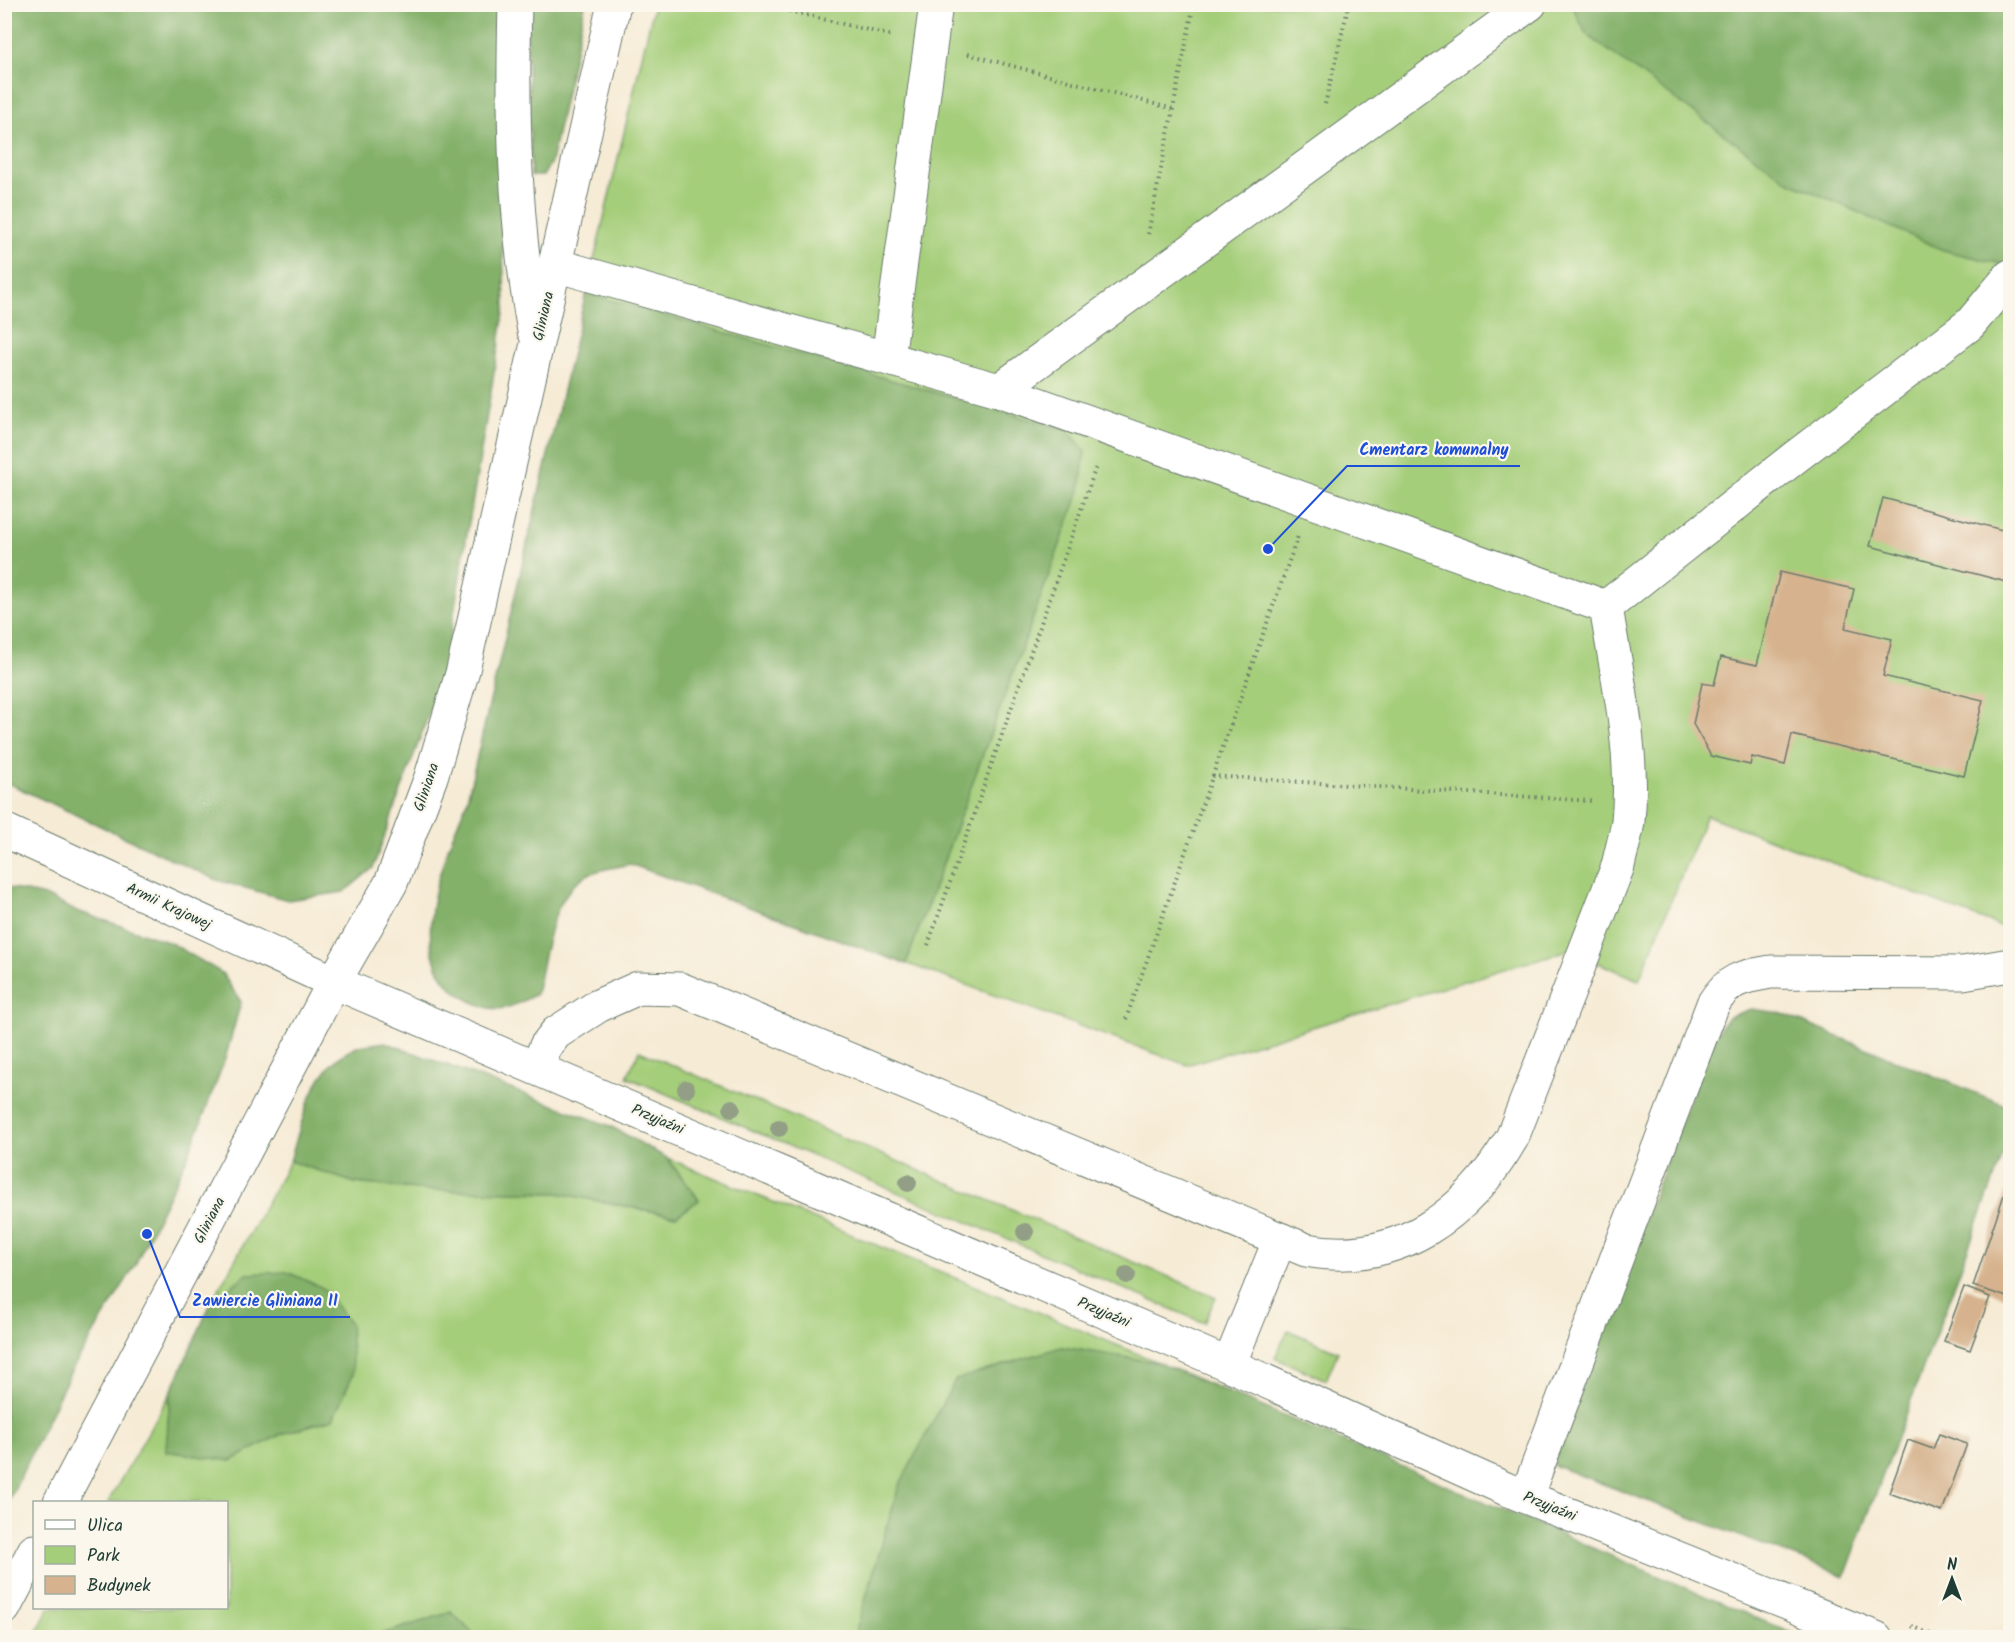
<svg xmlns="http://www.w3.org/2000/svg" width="2015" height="1642" font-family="Kalam,sans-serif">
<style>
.green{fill:#a5ce7a;stroke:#628657;stroke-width:1.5}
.forest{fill:#84b16a;stroke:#52774f;stroke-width:1.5}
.building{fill:#d6b38e}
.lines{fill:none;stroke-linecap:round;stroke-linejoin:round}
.minor-casing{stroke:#6a7a6c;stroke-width:35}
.path{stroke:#6a7a6c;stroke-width:4;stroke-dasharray:1.5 4.5;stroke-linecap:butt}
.minor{stroke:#fff;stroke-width:33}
.tree{fill:#929f86}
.labels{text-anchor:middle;stroke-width:4.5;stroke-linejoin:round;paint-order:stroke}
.street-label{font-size:15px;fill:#1f3d34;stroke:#fbf7ec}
.leader{fill:none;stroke:#1d4ed8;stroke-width:2}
.callout-dot{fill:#1d4ed8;stroke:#fbf7ec;stroke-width:2}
.callout-label{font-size:16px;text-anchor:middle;font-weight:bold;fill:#1d4ed8;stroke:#fbf7ec;stroke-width:4.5;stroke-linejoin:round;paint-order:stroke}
</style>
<rect width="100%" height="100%" fill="#fbf7ec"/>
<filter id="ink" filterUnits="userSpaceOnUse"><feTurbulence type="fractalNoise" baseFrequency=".0167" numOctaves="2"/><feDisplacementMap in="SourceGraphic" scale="12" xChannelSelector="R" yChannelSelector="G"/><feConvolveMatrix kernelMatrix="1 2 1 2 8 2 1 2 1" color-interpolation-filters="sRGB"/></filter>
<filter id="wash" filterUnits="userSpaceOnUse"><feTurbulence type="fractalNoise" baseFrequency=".008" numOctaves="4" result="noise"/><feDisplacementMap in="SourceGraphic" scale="24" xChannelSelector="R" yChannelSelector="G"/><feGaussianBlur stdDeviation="1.35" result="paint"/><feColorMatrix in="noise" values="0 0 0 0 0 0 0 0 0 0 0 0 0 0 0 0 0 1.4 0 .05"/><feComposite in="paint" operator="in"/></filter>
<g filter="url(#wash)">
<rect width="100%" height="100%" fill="#f6ebd5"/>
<!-- green -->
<g class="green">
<path d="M654,5H2010V930L1706,815L1639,980L1568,950L1187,1065L466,804Z"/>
<path d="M639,1051L1216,1297L1204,1323L627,1077Z"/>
<path d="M667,1158L1160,1363L1061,1347L860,1619L854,1637H477L451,1612L375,1637L34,1638L49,1608H226V1502H108L170,1394L166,1451L231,1461L281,1434L333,1419L247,1274L211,1303L290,1161L355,1183L427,1190L558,1193L676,1216L699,1199Z"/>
<path d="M1288,1330L1338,1352L1326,1380L1275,1358Z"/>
<path d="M1383,1632L1403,1637L1273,1638L1277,1634Z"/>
</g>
<!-- forest -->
<g class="forest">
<path d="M5,5H501L500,166L505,307L444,672L373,868L344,892L288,900L217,880L5,782Z"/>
<path d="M526,5H585L551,162L543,176H531Z"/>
<path d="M1572,5H2010V266L1943,250L1788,181L1586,34Z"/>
<path d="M586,293L1067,430L1085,450L1080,490L906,964L630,864C616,868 596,869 585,876C549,898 545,958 536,994C507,1010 495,1016 464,997C400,959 443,857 466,804Z"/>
<path d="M5,887L45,896L74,910L171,943L222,973L241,1002L225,1059L189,1154L134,1267L71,1371L5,1509Z"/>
<path d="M1751,1009L1780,1013L2010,1107V1137L1845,1576L1553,1465L1711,1041L1728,1017Z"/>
<path d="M385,1042L610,1126L667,1158L699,1200L676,1216L558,1193L427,1190L355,1183L290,1161C303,1120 311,1066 357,1047C365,1044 376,1044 385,1042Z"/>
<path d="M287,1272L323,1288L350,1324L353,1374L333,1419L281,1434L231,1461L166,1451L170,1394L211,1303L247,1274Z"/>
<path d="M1061,1347L1160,1363L1801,1637L1403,1638L1383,1632L1277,1634L1273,1638L854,1637L899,1486L955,1380Z"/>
<path d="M451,1612L477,1637H375L376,1636Z"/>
</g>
<g id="blocks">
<!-- building -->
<g class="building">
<path d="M1883,498L2010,532V583L1870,546Z"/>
<path d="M1780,572L1854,589L1845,628L1892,639L1883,676L1983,700L1964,776L1792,735L1785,765L1752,757L1750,765L1711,756L1693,724L1702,683L1714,685L1721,657L1757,665Z"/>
<path d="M2008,1183L2010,1184V1298L1973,1286Z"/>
<path d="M1964,1287L1990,1297L1970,1350L1944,1341Z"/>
<path d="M1939,1434L1967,1444L1942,1512L1889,1493L1908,1440L1933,1449Z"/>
</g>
</g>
</g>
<g filter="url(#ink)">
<use href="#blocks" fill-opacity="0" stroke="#6a7a6c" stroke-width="1.5"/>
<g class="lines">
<!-- minor casing -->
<g class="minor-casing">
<g id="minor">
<path d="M515,4C512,114 514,223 534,331"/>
<path d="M888,358L936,4"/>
<path d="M999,390L1530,4"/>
<path d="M1606,607L1794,458L1970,324L2010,276"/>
<path d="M4,830L334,982L1234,1367L1506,1489L1876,1638"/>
<path d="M537,1067L546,1046L556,1033L598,1006L638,988L680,989L1306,1250C1398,1267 1468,1214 1512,1138L1618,866C1621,851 1626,836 1628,821C1635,750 1617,677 1606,607L999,390L555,265"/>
<path d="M1229,1365L1280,1239"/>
<path d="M1526,1497L1713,1004C1729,978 1742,977 1771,972L1963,973L2010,965"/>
<path d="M60,1502L334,982L391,883L431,777L463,670L614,4"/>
<path d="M4,1608L34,1551"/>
</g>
</g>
<!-- path -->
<g class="path">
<path d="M760,4L893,36"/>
<path d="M968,54L1173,109"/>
<path d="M1325,104L1349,4"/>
<path d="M1148,234L1194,4"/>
<path d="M1212,776L1592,801"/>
<path d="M928,945L1097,464"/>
<path d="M1126,1019L1298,536"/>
<path d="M1912,1626L1939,1638"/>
</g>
<!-- minor -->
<use href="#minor" class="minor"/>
</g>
<!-- trees -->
<g class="tree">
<circle cx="686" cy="1089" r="9"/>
<circle cx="732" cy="1108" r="9"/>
<circle cx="779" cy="1128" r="9"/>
<circle cx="908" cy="1183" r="9"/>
<circle cx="1025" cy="1232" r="9"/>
<circle cx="1127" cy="1275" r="9"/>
</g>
</g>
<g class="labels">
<!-- street labels -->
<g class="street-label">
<text transform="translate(543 316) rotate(-77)" y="5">Gliniana</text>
<text transform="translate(426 787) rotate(-71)" y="5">Gliniana</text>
<text transform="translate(169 906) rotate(25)" y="5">Armii Krajowej</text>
<text transform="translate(658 1119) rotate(23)" y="5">Przyjaźni</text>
<text transform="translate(209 1220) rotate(-62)" y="5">Gliniana</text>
<text transform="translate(1104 1312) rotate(23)" y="5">Przyjaźni</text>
<text transform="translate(1550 1506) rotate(22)" y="5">Przyjaźni</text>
</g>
</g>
<!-- callouts -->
<path class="leader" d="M1268 549L1347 466H1520M147 1234L180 1317H350"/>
<g class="callout-dot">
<circle cx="1268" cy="549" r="6"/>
<circle cx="147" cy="1234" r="6"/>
</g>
<g class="callout-label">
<text x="1434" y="455">Cmentarz komunalny</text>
<text x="265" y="1306">Zawiercie Gliniana II</text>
</g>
<!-- margin -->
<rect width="2015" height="1642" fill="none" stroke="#fbf7ec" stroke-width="24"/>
<!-- legend -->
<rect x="33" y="1501" width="195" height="108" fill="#fbf7ec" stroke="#a3ada2" stroke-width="1.5"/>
<rect x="45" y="1520" width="30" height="9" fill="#ffffff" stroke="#a3ada2" stroke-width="1.5"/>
<text x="87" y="1531" font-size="18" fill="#1f3d34">Ulica</text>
<rect x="45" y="1546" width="30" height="18" fill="#a5ce7a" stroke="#a3ada2" stroke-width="1.5"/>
<text x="87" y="1561" font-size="18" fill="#1f3d34">Park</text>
<rect x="45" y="1576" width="30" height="18" fill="#d6b38e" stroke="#a3ada2" stroke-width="1.5"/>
<text x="87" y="1591" font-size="18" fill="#1f3d34">Budynek</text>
<!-- north arrow -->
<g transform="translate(1952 1579)" stroke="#fbf7ec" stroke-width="4.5" paint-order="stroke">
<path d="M0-4.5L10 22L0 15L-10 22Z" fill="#1f3d34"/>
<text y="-9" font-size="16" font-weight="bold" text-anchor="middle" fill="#1f3d34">N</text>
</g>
</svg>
